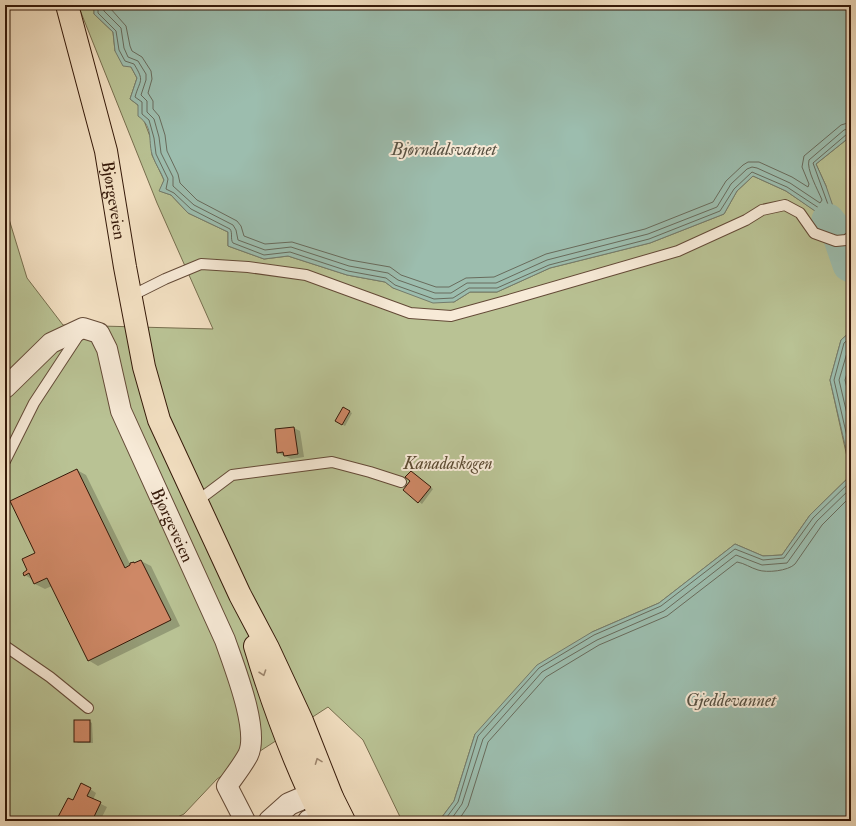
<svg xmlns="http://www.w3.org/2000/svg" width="856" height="826" font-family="'IM FELL Double Pica',serif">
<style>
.green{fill:#b9c294;stroke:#776e4e}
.water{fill:#9cbdae;stroke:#737b6c}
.shadow{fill:#0003}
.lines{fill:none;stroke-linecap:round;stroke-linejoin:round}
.shore{stroke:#686b5c;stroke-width:1}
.river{stroke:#9cbdae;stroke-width:33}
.building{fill:#ce8866;stroke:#351909}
.service-casing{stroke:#644a37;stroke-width:12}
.minor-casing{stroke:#644a37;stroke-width:22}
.tertiary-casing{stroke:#644a37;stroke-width:24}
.primary-casing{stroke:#351909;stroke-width:24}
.service{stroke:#f7ead7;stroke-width:10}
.minor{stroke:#f7ead7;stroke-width:20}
.tertiary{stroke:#f7ead7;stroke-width:22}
.primary{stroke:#f2dfc1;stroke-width:22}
.oneway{stroke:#9d866e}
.labels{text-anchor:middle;stroke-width:4;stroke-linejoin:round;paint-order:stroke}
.street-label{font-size:17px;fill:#351909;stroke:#f7ead7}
.park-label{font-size:17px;font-style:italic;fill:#5d4c33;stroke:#f7ead7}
.water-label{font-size:18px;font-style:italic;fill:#595243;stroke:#f7ead7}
</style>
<rect width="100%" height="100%" fill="#f2dfc1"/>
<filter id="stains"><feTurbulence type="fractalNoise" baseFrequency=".005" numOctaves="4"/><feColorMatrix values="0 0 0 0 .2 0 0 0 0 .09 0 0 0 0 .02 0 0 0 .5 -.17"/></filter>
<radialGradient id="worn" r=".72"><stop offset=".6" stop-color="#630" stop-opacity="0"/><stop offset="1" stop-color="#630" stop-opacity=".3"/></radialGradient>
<!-- green -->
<path class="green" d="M78,5H94V14L113,32L115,51L131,67L137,78L130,99L138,105L151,139L152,155L164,180L160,191L171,195L188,213L228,232V246L264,259L288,256L347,275L385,282L393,288L454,302L470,292H497L550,268L650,243L724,214L737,191L753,176L786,191L823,216L826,186L816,164L851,136V331L841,340L830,380L851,475L810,515L782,555L763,556L735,544L659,603L592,632L475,734L454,801L439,821H402L363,740L328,707L217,779L184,814L169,821H5V206L27,278L63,325L213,329L157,203Z"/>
<!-- water -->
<g class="water">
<path d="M94,5H851V136L816,164L826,186L835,212L828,220L786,191L753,176L737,191L724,214L650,243L550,268L497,292H470L454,302L433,303L393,288L385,282L347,275L288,256L264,259L228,246V232L188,213L171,195L159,191L164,180C161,172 156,165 153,157C147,142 155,128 138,116V105L130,99L137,78L131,67L123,66L115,51L113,32L94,14Z"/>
<path d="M851,331V471L830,380L841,340Z"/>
<path d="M851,475V821H439L454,801L475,734L537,665L592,632L659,603L735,544L763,556L782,555L810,515Z"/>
</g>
<!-- shadow -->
<g class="shadow">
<path d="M343,408L352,413L345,426L336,421Z"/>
<path d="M294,428L300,431L304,457L291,459L278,453Z"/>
<path d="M77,470L86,475L130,564L134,563L135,564L141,561L151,566L180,626L98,666L88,660L52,586L45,589L35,584L33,580L25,575L29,571Z"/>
<path d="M414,474L433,489L422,504L404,490L411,481Z"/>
<path d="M89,721L92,723L93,743H78L75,741Z"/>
<path d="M90,789L96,793L93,800L107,807L100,821H68L73,801Z"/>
</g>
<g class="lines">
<!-- shore -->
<g class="shore">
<path d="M98,5V13L116,31L119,50L125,61L134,64C145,82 140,79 135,97L142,102V114L149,120L154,138L156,154L168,179L166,189L174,193L191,209L230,229C233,233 230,239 233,243L264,255L290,252L348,271L386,278L395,285L434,299L453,298L469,288H497L549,265L649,239L720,211L734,189L752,172L787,187L828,214L830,210L813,163L847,134L851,133"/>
<path d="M103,5L104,11L121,28L124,48L128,57L138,61L146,74V80L141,95L147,101V112L154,119L159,137L161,153L173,177V186L194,205L233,225L236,230L238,240L265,250L291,247L349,266L388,273L398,280L435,293H451L467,283H496L547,260L648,234L717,207L731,184L747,169L752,167L757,168L790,183L820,203L822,200C818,190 806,169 809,160L844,130L851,128"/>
<path d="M109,5L110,8L126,26L130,46L132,51L142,57L151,71L152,79L148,93L153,101V109L159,116L165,135L167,151L178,174L180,183L197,200L237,221L241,226L244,236L265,244L292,242L350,260L390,267L401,275L436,287H449L466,278L494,277L546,254L645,229L713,202L726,181L743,165L748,162H759L792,177L808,187L809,184L802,167L804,156L841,125L851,122"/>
<path d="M851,337L844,343L834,380L851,454"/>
<path d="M851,343L849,346L839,380L851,431"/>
<path d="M851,360L845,380L851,405"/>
<path d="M444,821L458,802L478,736L539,668L594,635L661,606L735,549L763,560L784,558L813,518L851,481"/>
<path d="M450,821L462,804L483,739L542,672L597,640L664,611L736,555L762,565L787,563L817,521L851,488"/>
<path d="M458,821L468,806L488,742L546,677L599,645L667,616L737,562C744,563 751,568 758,570C767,573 788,571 795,564L822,525L851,496"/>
</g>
<!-- river -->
<path class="river" d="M828,220L838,233L849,265L851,266"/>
</g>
<!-- building -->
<g class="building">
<path d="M343,407L350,411L342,425L335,421Z"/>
<path d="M294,427L298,454L284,456L283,452L277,453L275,429Z"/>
<path d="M77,469L125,568L130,565V563L134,562V563L141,560L171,620L88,661L47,578L34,584L29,573L24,576L23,573L27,570L22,559L35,553L10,501Z"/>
<path d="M411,471L431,487L418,503L403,490L410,481L405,477Z"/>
<rect x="74" y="720" width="16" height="22"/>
<path d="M81,783L91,788L87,796L101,802L92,821H67L58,817L68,798L73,800Z"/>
</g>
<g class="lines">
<!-- service casing -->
<g class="service-casing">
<g id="service">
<path d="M131,296L165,279L201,264L248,267L306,275L410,313L451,316L509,300L678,251L746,220L762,210L785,205L800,213L814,233L836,241L846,240L851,237"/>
<path d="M5,461L34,403L80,333"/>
<path d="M196,502L232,475L332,462L370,472L401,482"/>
<path d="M5,646L50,677L88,708"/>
</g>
</g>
<!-- minor casing -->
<g class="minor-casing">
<g id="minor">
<path id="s1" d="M5,388L51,343L83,328L99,333L107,349L121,411L225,640C234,666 260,731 248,755C242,766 234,776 227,786L245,821"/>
</g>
</g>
<!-- tertiary casing -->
<g class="tertiary-casing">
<path id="tertiary" d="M270,821L289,804L310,795L332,797L320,816L309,821"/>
</g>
<!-- primary casing -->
<g class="primary-casing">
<g id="primary">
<path id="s2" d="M67,5L106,151L125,267L144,367L159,420L240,595L268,648L302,721L332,797L344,821"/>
<path d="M255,646C273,706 295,765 323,821"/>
</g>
</g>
<!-- service -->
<use href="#service" class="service"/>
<!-- minor -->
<use href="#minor" class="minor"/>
<!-- tertiary -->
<use href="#tertiary" class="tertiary"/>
<!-- primary -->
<use href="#primary" class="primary"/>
</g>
<!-- one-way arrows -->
<defs><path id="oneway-chevron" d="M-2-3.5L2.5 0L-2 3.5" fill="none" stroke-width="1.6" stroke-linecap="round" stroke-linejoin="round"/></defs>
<g class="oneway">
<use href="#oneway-chevron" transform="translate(263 673) rotate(71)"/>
<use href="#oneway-chevron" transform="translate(318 761) rotate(-111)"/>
</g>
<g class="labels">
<!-- street labels -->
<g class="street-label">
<text dy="6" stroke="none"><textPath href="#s2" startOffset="201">Bjørgeveien</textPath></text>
<text dy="6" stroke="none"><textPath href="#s1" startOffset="323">Bjørgeveien</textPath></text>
</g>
<!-- park labels -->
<g class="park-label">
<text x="448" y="469">Kanadaskogen</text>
</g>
<!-- water labels -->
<g class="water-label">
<text x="444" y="155">Bjørndalsvatnet</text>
<text x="731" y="706">Gjeddevannet</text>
</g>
</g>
<!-- margin -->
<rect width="856" height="826" fill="none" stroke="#f2dfc1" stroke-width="20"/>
<rect x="6" y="6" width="844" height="814" fill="none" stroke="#351909" stroke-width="2"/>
<rect x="10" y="10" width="836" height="806" fill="none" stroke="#351909"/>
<rect width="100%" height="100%" filter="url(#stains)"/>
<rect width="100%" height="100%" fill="url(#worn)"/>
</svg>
